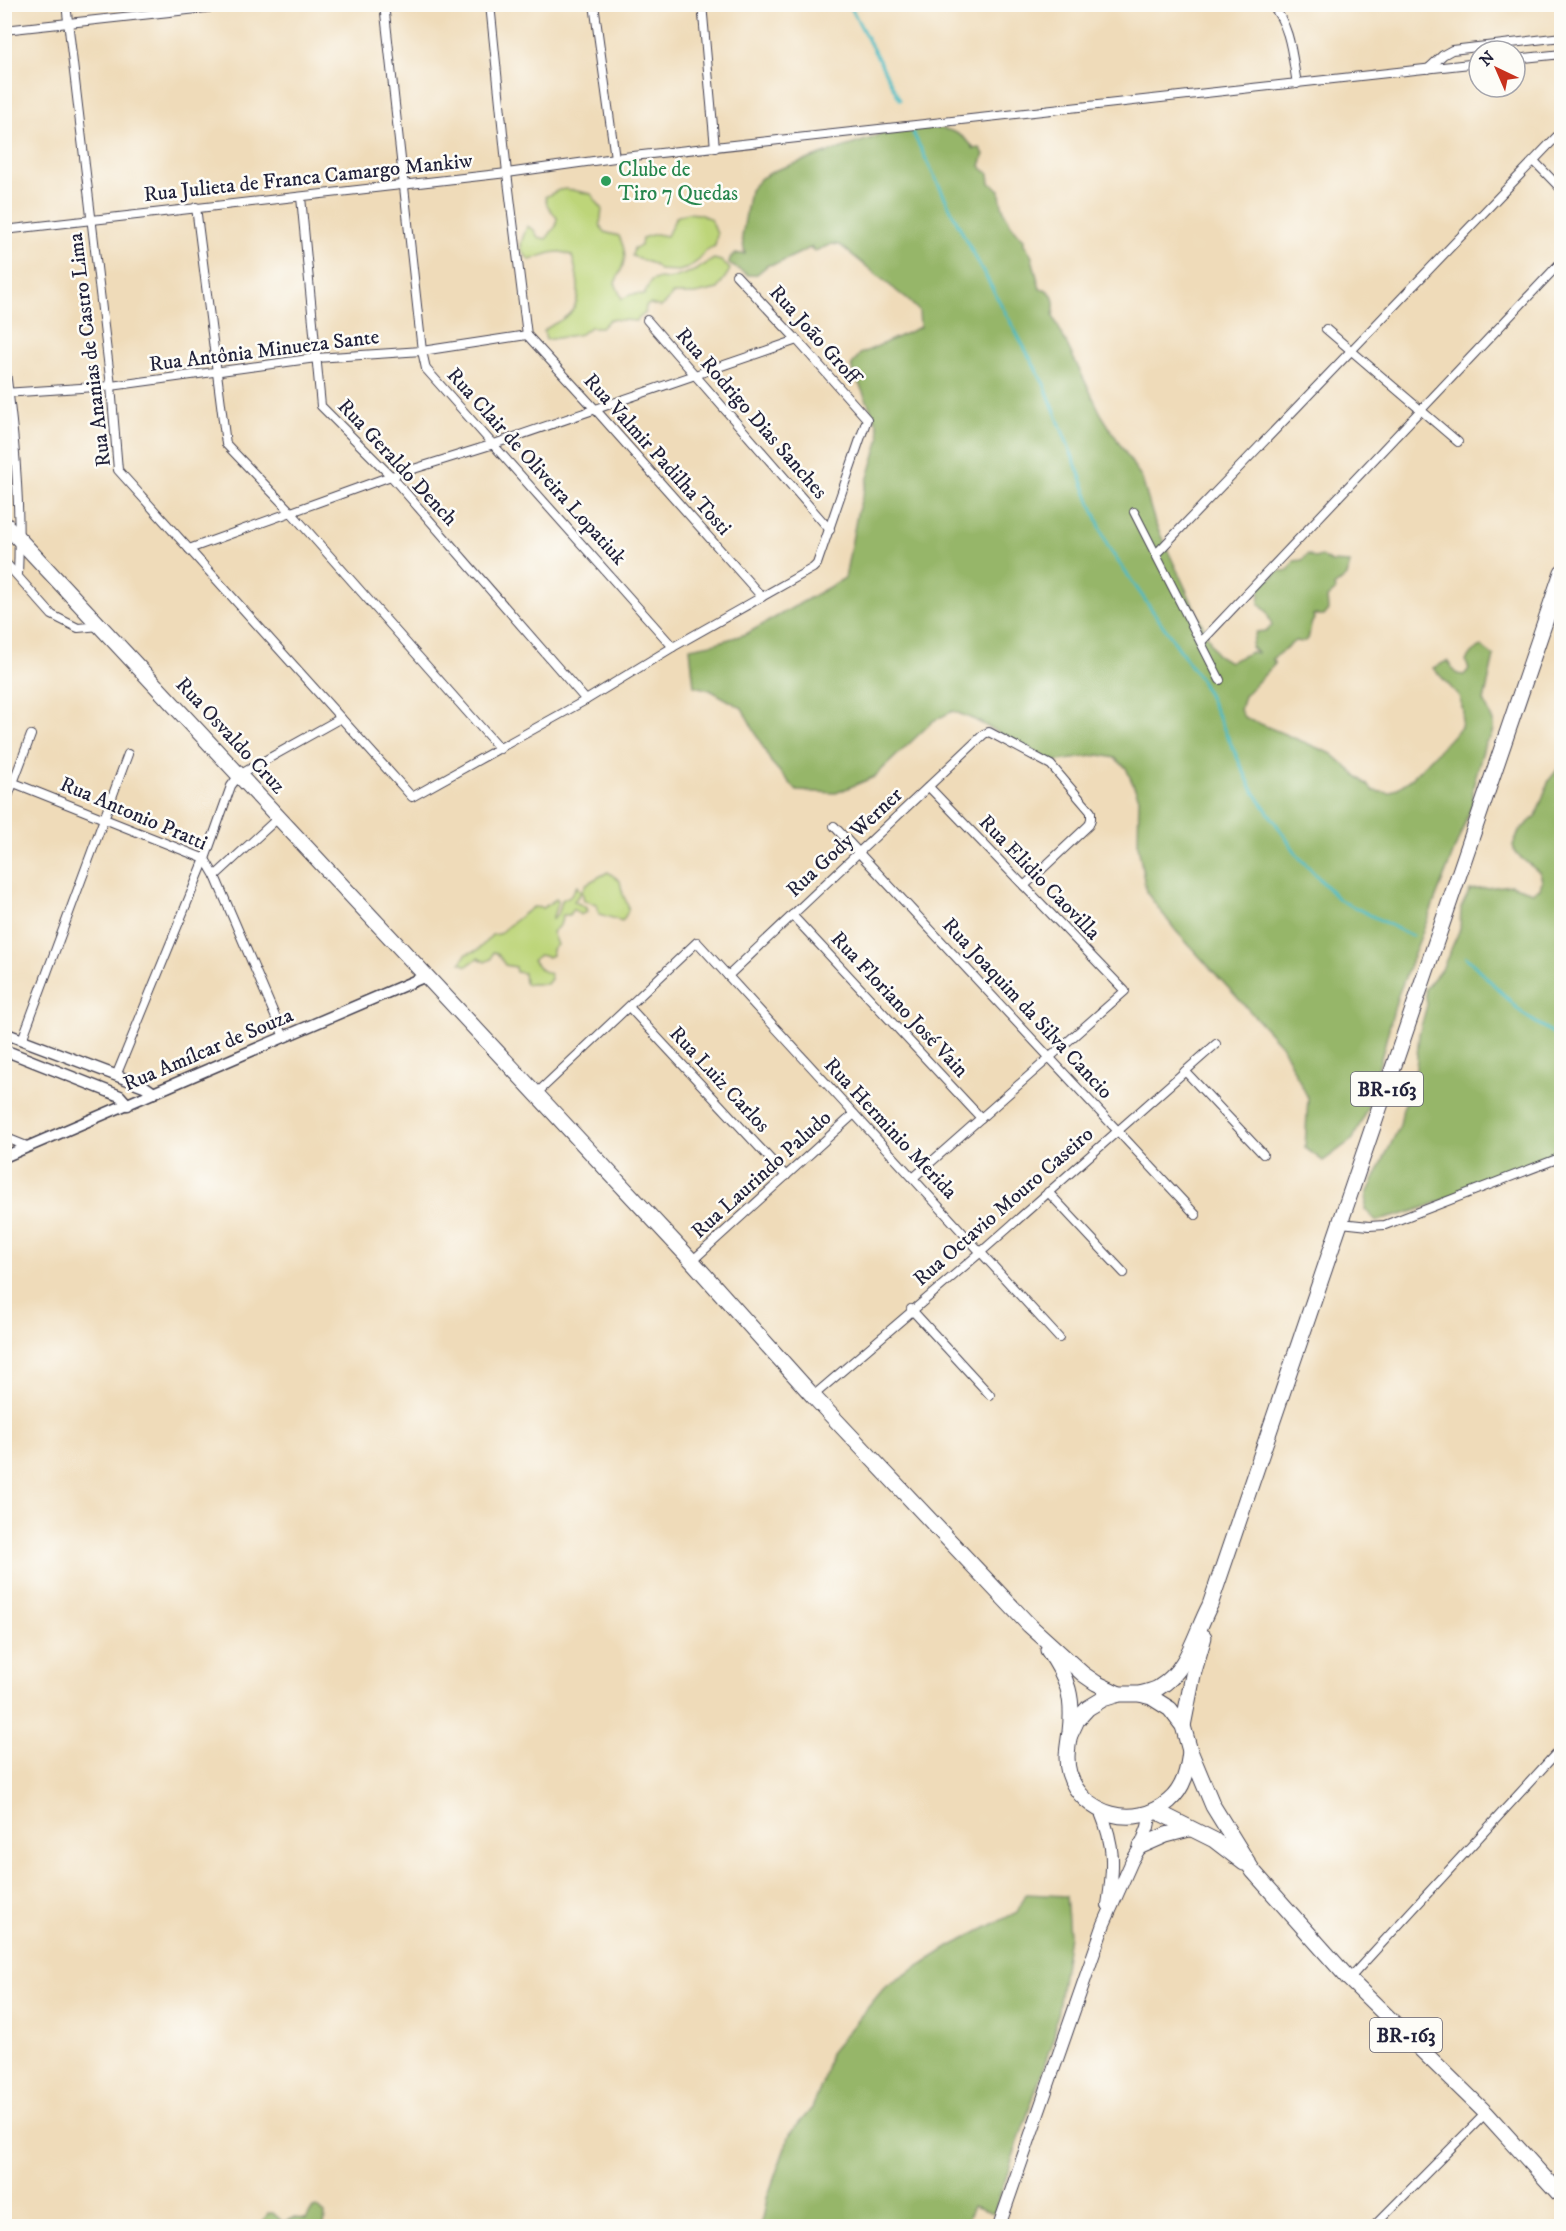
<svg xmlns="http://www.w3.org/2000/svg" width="1566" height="2231" font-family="'IM FELL DW Pica',serif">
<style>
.green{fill:#bdd579;stroke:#707c5a;stroke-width:1.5}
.forest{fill:#96b669;stroke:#5c6c52;stroke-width:1.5}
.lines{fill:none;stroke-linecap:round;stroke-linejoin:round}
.stream{stroke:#4dbbc2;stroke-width:3}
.minor-casing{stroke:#413e4e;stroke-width:10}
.tertiary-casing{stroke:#413e4e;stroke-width:13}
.secondary-casing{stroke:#413e4e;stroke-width:14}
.trunk-casing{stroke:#413e4e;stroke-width:17}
.minor{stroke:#fff;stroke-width:8}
.tertiary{stroke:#fff;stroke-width:10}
.secondary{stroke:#fff;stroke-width:12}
.trunk{stroke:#fff;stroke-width:15}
.leisure-dot{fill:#2e9e5b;stroke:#fdfcf7;stroke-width:2}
.labels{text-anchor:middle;stroke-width:5;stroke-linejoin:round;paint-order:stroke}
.shield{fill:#fdfcf7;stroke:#646373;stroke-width:1.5}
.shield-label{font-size:20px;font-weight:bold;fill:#22223b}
.leisure-label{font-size:21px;fill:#27864d;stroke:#fdfcf7;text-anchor:start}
.street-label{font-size:21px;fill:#22223b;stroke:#fdfcf7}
</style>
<rect width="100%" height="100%" fill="#fdfcf7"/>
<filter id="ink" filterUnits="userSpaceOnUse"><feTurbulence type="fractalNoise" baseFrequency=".0167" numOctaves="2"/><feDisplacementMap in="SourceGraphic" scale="12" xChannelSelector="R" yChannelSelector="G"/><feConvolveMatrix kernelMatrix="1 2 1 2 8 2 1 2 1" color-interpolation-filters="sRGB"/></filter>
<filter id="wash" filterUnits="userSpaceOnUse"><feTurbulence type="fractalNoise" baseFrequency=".008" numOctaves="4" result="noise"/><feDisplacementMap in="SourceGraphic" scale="24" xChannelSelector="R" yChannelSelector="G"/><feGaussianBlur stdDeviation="1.35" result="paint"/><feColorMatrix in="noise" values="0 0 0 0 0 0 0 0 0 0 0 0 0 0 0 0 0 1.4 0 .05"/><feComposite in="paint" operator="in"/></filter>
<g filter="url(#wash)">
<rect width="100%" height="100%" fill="#efdbb9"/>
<!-- green -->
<g class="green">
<path d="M567,189L591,194L602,209L600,225L604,232L619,236C629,257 625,262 615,283L622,299C630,294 634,293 644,295L651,281L659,278L670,279L694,271L714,259L721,261L730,269C727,277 721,281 718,289L695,294H672L668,301L661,307L650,304L646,306L645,313L636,321L610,319L602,327H590L581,334L546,340L544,331C550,325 557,323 564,318C585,305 578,276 572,256C558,247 545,255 530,260C515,247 522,243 527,226L534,230L538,237L546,239L556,226L557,218L547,205L545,197L559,190Z"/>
<path d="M687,213L699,214L711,219L717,234L715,246L705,251L699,260L688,268L679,271L659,270L653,264L632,256L634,248L641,246L642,238L655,234L667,236L676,217Z"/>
<path d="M608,872L620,881C621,886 622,892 624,897C630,908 630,910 622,921L599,914L597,904L584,901L582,891L586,884Z"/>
<path d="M577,886L581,893L574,901L586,908L587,912L580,915L573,909L569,915H563L560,925L552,932L557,945L552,949V955L548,957L540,955L533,960L541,970L550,974L551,979L547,984H525L524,973L516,972L515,967L505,965L497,953L493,952L491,959L485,962L478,958L467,966L461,963L466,954L478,950L492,935L499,934C501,931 531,908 533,907C536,907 540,908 543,908L556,899L558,901L552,920L559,912L562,900L570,896Z"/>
</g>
<!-- forest -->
<g class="forest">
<path d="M906,128C933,128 958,124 974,149L980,148L984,154L980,166L989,174L990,183L1000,190C1000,209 1010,227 1024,239V244L1031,254L1040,289H1045C1056,296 1055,305 1053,316L1101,414L1142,479L1155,523L1216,654L1229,662L1251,652L1257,653L1251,647L1256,632L1265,631L1272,626L1266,611L1259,604L1260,594L1258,587L1266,577L1271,579L1278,571C1290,571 1289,570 1294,561L1302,560L1308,554L1315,558L1321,556L1331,562L1350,563L1347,576L1334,587L1335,591L1327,598L1328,610L1324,615H1313L1314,619C1305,631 1316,645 1295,641L1272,659L1275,664L1244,696L1240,710L1244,717L1332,754L1374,791L1390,793L1410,780L1461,727L1463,711L1459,696L1433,668L1447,661L1457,674L1464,675L1469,669L1466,662C1469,653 1473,650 1482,647L1494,656L1484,701L1493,722V730L1491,737L1485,743L1473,787V802L1397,998L1369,1104L1353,1139L1323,1161L1305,1148L1308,1098L1281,1045L1176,931L1146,892L1138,845L1139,798L1126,768L1115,758L1100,755L1052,762L975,720L953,711L933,721L874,777L836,793L797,791L771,762L742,708L710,690L694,686L690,648L716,643L746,634L845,578L857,514L880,438L877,423L851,366L860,354L920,327L919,311L909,301L840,245L832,244L815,251L812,250V247L779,263L768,265L757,274L753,275H748L729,264C729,253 737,253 745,254L742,237L750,190L761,178L776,170L875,137L886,130L890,132Z"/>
<path d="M1561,765V1152C1538,1161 1514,1170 1491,1179C1450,1197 1421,1212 1376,1221L1365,1209L1367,1194L1400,1125L1403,1108L1415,1080L1419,1034L1427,1005L1425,989L1443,967L1460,929L1461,908L1470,890L1511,885L1533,892L1540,888L1542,881L1540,873L1515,853L1513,845L1519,831L1536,816L1549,780Z"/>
<path d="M1026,1894L1066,1896L1069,1935L1054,2036L994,2213L973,2206L965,2226H760L763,2219L767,2198L790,2134L812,2108L822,2084L830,2053L884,1988L951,1946L1017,1912Z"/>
<path d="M317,2207L325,2214L324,2226H261L268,2213H273L283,2222L294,2218L306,2219L313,2208Z"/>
</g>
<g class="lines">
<!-- stream -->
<g class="stream">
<path d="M849,4L900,100"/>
<path d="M913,133L965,238L1044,384L1108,547L1201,680L1252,789L1299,857L1338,899L1412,936"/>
<path d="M1466,957L1524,1015L1562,1039"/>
</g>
</g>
</g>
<g filter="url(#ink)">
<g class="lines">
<!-- minor casing -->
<g class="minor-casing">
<g id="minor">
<path d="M66,4L111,386L118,470L412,797L586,700L673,647L813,568L817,564L867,419L797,340L736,275"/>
<path d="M384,4L422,351L426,369L673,647"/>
<path d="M490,4L507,173L527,335"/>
<path d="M594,4L615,158"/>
<path d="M702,4L715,148"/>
<path d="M1271,4C1291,26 1292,56 1297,84"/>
<path d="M4,30L243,4"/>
<path d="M1515,59L1562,54"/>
<path d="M1428,69L1443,55L1452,50L1562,37"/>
<path d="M1534,161L1562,190"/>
<path d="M301,197L321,406L391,476L586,700"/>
<path d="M196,207L226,444L290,511L500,749"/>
<path d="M4,230L507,173L615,158L1479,63"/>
<path d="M647,320L830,530"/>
<path d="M1326,329L1458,442"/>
<path d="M527,335L595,409L762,597"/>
<path d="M4,358C14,427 21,505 18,575"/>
<path d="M4,393L111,386L316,358L422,351L527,335"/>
<path d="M1134,512L1220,680"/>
<path d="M189,549L391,476L494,444L797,340"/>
<path d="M1156,554L1562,131"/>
<path d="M4,561L52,615L78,628L100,626"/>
<path d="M1201,642L1562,261"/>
<path d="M4,779L205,859L215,876L284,1037"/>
<path d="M4,807L31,735"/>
<path d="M834,826L1196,1215"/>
<path d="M215,876L279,817"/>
<path d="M792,915L981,1118"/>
<path d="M728,976L984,734L989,732L1051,765L1091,812V819L1089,825L1024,886"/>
<path d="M629,1007L786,1176"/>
<path d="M22,1040L128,754"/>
<path d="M1185,1071L1263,1154"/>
<path d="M116,1076L205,859L231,786L239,775L341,718"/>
<path d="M536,1094L697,942L1059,1338"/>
<path d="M4,1137L29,1147"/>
<path d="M913,1178L1125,991L929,787"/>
<path d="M1048,1192L1124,1273"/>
<path d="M1341,1223L1369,1226L1385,1225L1562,1157"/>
<path d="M692,1261L854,1114"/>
<path d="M911,1309L990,1395"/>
<path d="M813,1396L981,1252L1216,1044"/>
<path d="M1349,1979L1562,1747"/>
<path d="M1374,2226L1486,2113"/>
</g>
</g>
<!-- tertiary casing -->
<g class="tertiary-casing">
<g id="tertiary">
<path d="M4,1033L144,1086L154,1093"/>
<path d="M4,1050L120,1096L128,1105"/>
<path d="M4,1157L426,976"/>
</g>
</g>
<!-- secondary casing -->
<g class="secondary-casing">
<g id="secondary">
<path d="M1100,1810C1115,1846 1114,1867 1108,1905"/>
<path d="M999,2226L1104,1924L1132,1861L1141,1846L1148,1827L1151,1812"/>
</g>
</g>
<!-- trunk casing -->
<g class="trunk-casing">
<g id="trunk">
<path d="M4,523L692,1261L813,1396L1029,1625L1083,1674L1096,1683L1119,1694"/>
<path d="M1048,1650C1068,1678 1074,1698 1070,1732C1068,1746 1065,1759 1069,1773C1082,1816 1136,1830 1169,1801C1184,1788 1188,1770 1190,1751"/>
<path d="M1140,1694C1146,1692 1153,1691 1158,1688C1188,1671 1195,1633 1210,1605L1562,572"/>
<path d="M1183,1726L1193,1675L1204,1637"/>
<path d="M1070,1735L1077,1720L1088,1708L1103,1699L1119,1694H1140L1151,1697L1170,1709L1183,1726L1190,1751L1213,1806L1253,1871L1349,1979L1486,2113L1562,2197"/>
<path d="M1156,1811L1214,1840L1244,1863"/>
<path d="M1141,1846L1166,1835L1189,1829"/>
</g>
</g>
<!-- minor -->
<use href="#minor" class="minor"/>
<!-- tertiary -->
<use href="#tertiary" class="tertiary"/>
<!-- secondary -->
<use href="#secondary" class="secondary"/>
<!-- trunk -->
<use href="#trunk" class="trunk"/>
</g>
</g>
<!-- markers -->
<circle class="leisure-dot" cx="606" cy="181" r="6"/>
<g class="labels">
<!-- shield labels -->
<g class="shield">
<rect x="1351" y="1072" width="72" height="34" rx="4.5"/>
<rect x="1370" y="2018" width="72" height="34" rx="4.5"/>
</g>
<g class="shield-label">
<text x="1387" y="1096">BR-163</text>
<text x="1406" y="2042">BR-163</text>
</g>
<!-- leisure labels -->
<g class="leisure-label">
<text x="618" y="176">Clube de<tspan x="618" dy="24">Tiro 7 Quedas</tspan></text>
</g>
<!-- street labels -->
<g class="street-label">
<text transform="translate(308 177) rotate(-6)" y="7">Rua Julieta de Franca Camargo Mankiw</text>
<text transform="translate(815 334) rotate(48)" y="7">Rua João Groff</text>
<text transform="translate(89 350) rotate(-97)" y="7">Rua Ananias de Castro Lima</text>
<text transform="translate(264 350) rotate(-7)" y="7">Rua Antônia Minueza Sante</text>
<text transform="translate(752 413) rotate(49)" y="7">Rua Rodrigo Dias Sanches</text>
<text transform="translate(658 454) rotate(48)" y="7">Rua Valmir Padilha Tosti</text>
<text transform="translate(398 462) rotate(47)" y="7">Rua Geraldo Dench</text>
<text transform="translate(537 466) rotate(48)" y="7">Rua Clair de Oliveira Lopatiuk</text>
<text transform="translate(231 735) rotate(47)" y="7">Rua Osvaldo Cruz</text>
<text transform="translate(134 813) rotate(23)" y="7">Rua Antonio Pratti</text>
<text transform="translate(844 842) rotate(-43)" y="7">Rua Gody Werner</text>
<text transform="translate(1040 877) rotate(46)" y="7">Rua Elidio Caovilla</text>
<text transform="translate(900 1004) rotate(47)" y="7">Rua Floriano José Vain</text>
<text transform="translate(1028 1008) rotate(47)" y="7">Rua Joaquim da Silva Cancio</text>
<text transform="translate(208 1049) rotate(-23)" y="7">Rua Amílcar de Souza</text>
<text transform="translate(720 1079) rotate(47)" y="7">Rua Luiz Carlos</text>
<text transform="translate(891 1128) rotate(47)" y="7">Rua Herminio Merida</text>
<text transform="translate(761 1174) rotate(-42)" y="7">Rua Laurindo Paludo</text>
<text transform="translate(1003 1206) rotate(-41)" y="7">Rua Octavio Mouro Caseiro</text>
</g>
</g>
<!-- margin -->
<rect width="1566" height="2231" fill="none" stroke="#fdfcf7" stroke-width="24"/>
<!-- north arrow -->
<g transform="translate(1497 69) rotate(316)"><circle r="28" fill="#fdfcf7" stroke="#a5a5ac" stroke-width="1.5"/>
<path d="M0-4.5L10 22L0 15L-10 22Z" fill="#c8321e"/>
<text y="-9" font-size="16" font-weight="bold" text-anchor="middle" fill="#22223b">N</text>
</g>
</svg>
